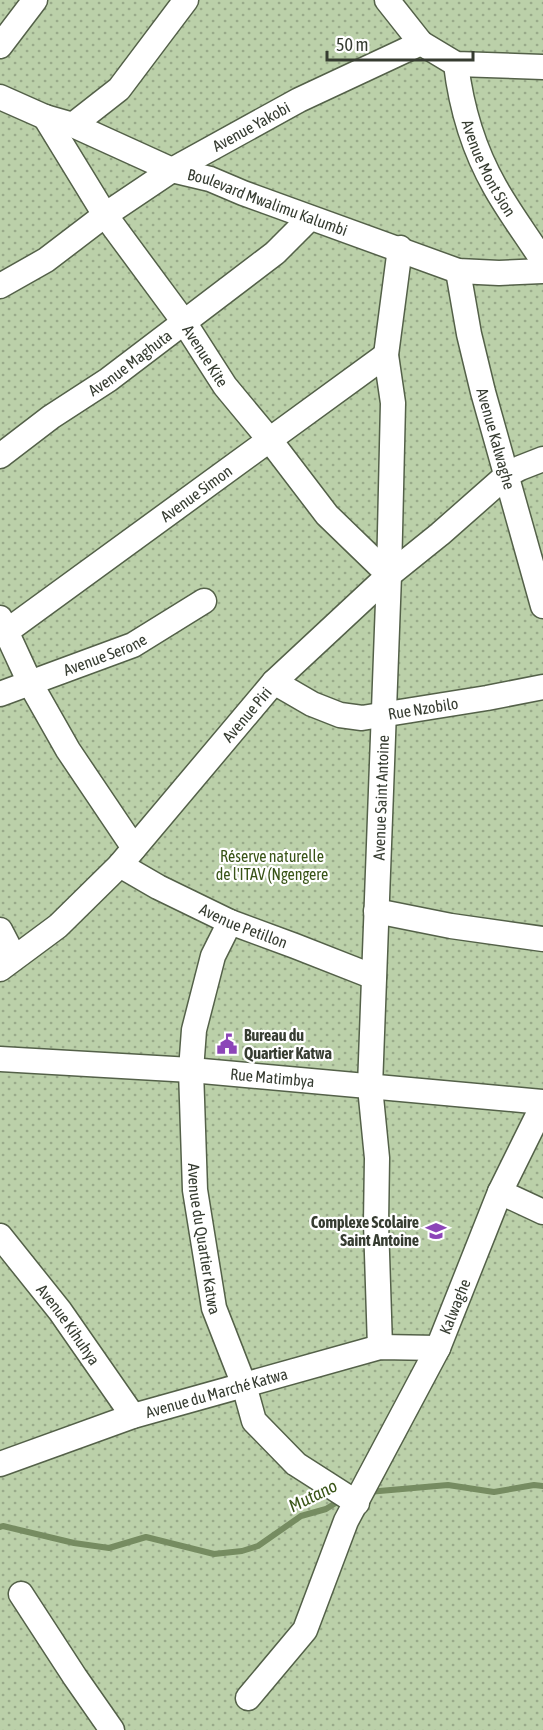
<svg xmlns="http://www.w3.org/2000/svg" width="543" height="1730" font-family="'Asap Condensed',sans-serif">
<style>
.park{fill:url(#park-dots)}
.lines{fill:none;stroke-linecap:round;stroke-linejoin:round}
.stream{stroke:#768c61;stroke-width:6}
.minor-casing{stroke:#546149;stroke-width:27}
.minor{stroke:#fff;stroke-width:24}
.labels{text-anchor:middle;stroke-width:4.5;stroke-linejoin:round;paint-order:stroke}
.street-label{font-size:16px;fill:#363c31;stroke:#fff}
.park-label{font-size:16px;fill:#385316;stroke:#fff}
.poi-label{font-size:16px;font-weight:bold;fill:#363c31;stroke:#fff;text-anchor:start}
.water-label{font-size:18px;font-style:italic;fill:#395417;stroke:#fff}
</style>
<defs>
<pattern id="park-dots" width="8" height="8" patternUnits="userSpaceOnUse" patternTransform="scale(1.5)"><rect width="8" height="8" fill="#bbd0a9"/><path d="M2 2h.1M6 6h.1" fill="none" stroke="#99aa8a" stroke-width="1.8" stroke-linecap="round"/></pattern>
</defs>
<rect width="100%" height="100%" fill="#d8e7cb"/>
<!-- park -->
<rect class="park" x="0" y="0" width="543" height="1730"/>
<g class="lines">
<!-- stream -->
<g class="stream">
<path d="M368,1492L448,1485L494,1492L534,1485L543,1486"/>
<path d="M0,1527L3,1526L74,1543L109,1548L146,1537L214,1554L242,1551L258,1546L301,1516L326,1509L342,1499"/>
</g>
<!-- minor casing -->
<g class="minor-casing">
<g id="minor">
<path d="M387,0L421,43L456,64L543,67"/>
<path d="M0,46L35,0"/>
<path id="s1" d="M456,64C461,106 474,150 495,187C509,212 527,236 543,261"/>
<path id="s2" d="M0,97L45,117L73,125L172,170L210,179L243,193L458,271L499,273L543,271"/>
<path id="s3" d="M45,117L105,215L184,322L225,386L269,439L327,515L389,575"/>
<path d="M73,125L119,89L186,0"/>
<path id="s4" d="M458,271L469,334L483,392L543,606"/>
<path id="s5" d="M0,286L46,260L105,215L172,170L299,100L421,43"/>
<path id="s6" d="M0,456L51,417L108,380L275,253L310,218"/>
<path d="M0,618L30,683L68,750L134,848"/>
<path id="s7" d="M7,631L386,355"/>
<path id="s8" d="M274,682L312,704L340,715L362,718L487,698L543,687"/>
<path id="s9" d="M0,694L133,645L204,601"/>
<path id="s10" d="M120,865L158,887L230,922L295,946L374,977"/>
<path d="M376,911L451,926L543,939"/>
<path id="s11" d="M230,922L213,956L204,991L194,1030L191,1070L195,1190L214,1308L244,1385L254,1421L296,1464L357,1503"/>
<path d="M0,930L14,957"/>
<path id="s12" d="M0,969L58,926L120,865L274,682L389,575L440,534L507,475L520,468L543,459"/>
<path id="s13" d="M0,1059L191,1070L543,1102"/>
<path d="M500,1192L543,1212"/>
<path id="s14" d="M0,1236L60,1311L133,1416"/>
<path id="s15" d="M380,1347L376,1223L377,1158L370,1087L389,575L393,403L386,355L400,248"/>
<path id="s16" d="M0,1464L133,1416L380,1347L438,1348"/>
<path d="M21,1594L75,1677L112,1730"/>
<path id="s17" d="M248,1698L305,1630L346,1521L438,1348L500,1192L543,1105"/>
</g>
</g>
<!-- minor -->
<use href="#minor" class="minor"/>
</g>
<!-- icons -->
<defs>
<g id="civic-bare" transform="scale(1.62)"><path d="M-.6-6.5H3V-4.5H.6V-3L4-1V1h2V6H-6V1h2V-1L-.6-3ZM-1.2 2.5V6h2.4V2.5Z" fill="#8c45b8" stroke="#fff" stroke-width="2.5" paint-order="stroke"/></g>
<g id="school-bare" transform="scale(1.62)"><path d="M0-5L7-2L0 1L-7-2ZM-4 1L0 2.5L4 1V4Q0 6-4 4Z" fill="#8c45b8" stroke="#fff" stroke-width="2.5" paint-order="stroke"/></g>
</defs>
<g fill-rule="evenodd">
<use href="#civic-bare" x="227" y="1044"/>
<use href="#school-bare" x="436" y="1231"/>
</g>
<g class="labels">
<!-- street labels -->
<g class="street-label">
<text dy="6" stroke="none"><textPath href="#s5" startOffset="298">Avenue Yakobi</textPath></text>
<text dy="6" stroke="none"><textPath href="#s1" startOffset="110">Avenue Mont Sion</textPath></text>
<text dy="6" stroke="none"><textPath href="#s2" startOffset="288">Boulevard Mwalimu Kalumbi</textPath></text>
<text dy="6" stroke="none"><textPath href="#s3" startOffset="288">Avenue Kite</textPath></text>
<text dy="6" stroke="none"><textPath href="#s6" startOffset="160">Avenue Maghuta</textPath></text>
<text dy="6" stroke="none"><textPath href="#s4" startOffset="172">Avenue Kalwaghe</textPath></text>
<text dy="6" stroke="none"><textPath href="#s7" startOffset="234">Avenue Simon</textPath></text>
<text dy="6" stroke="none"><textPath href="#s9" startOffset="112">Avenue Serone</textPath></text>
<text dy="6" stroke="none"><textPath href="#s8" startOffset="158">Rue Nzobilo</textPath></text>
<text dy="6" stroke="none"><textPath href="#s12" startOffset="356">Avenue Piri</textPath></text>
<text dy="6" stroke="none"><textPath href="#s15" startOffset="550">Avenue Saint Antoine</textPath></text>
<text dy="6" stroke="none"><textPath href="#s10" startOffset="138">Avenue Petillon</textPath></text>
<text dy="6" stroke="none"><textPath href="#s13" startOffset="273">Rue Matimbya</textPath></text>
<text dy="6" stroke="none"><textPath href="#s11" startOffset="324">Avenue du Quartier Katwa</textPath></text>
<text dy="6" stroke="none"><textPath href="#s17" startOffset="446">Kalwaghe</textPath></text>
<text dy="6" stroke="none"><textPath href="#s14" startOffset="112">Avenue Kihuhya</textPath></text>
<text dy="6" stroke="none"><textPath href="#s16" startOffset="228">Avenue du Marché Katwa</textPath></text>
</g>
<!-- park labels -->
<g class="park-label">
<text x="272" y="862">Réserve naturelle<tspan x="272" dy="18">de l'ITAV (Ngengere</tspan></text>
</g>
<!-- poi labels -->
<g class="poi-label">
<text x="244" y="1041">Bureau du<tspan x="244" dy="18">Quartier Katwa</tspan></text>
<text x="419" y="1228" text-anchor="end">Complexe Scolaire<tspan x="419" dy="18">Saint Antoine</tspan></text>
</g>
<!-- water labels -->
<g class="water-label">
<text transform="translate(313 1496) rotate(-26)" y="6">Mutano</text>
</g>
</g>
<!-- scale -->
<path d="M327 51v9h146v-9" fill="none" stroke="#363c31" stroke-width="3"/>
<text x="336" y="51" font-size="18" fill="#363c31" stroke="#ffffff" stroke-width="4.5" paint-order="stroke">50 m</text>
</svg>
